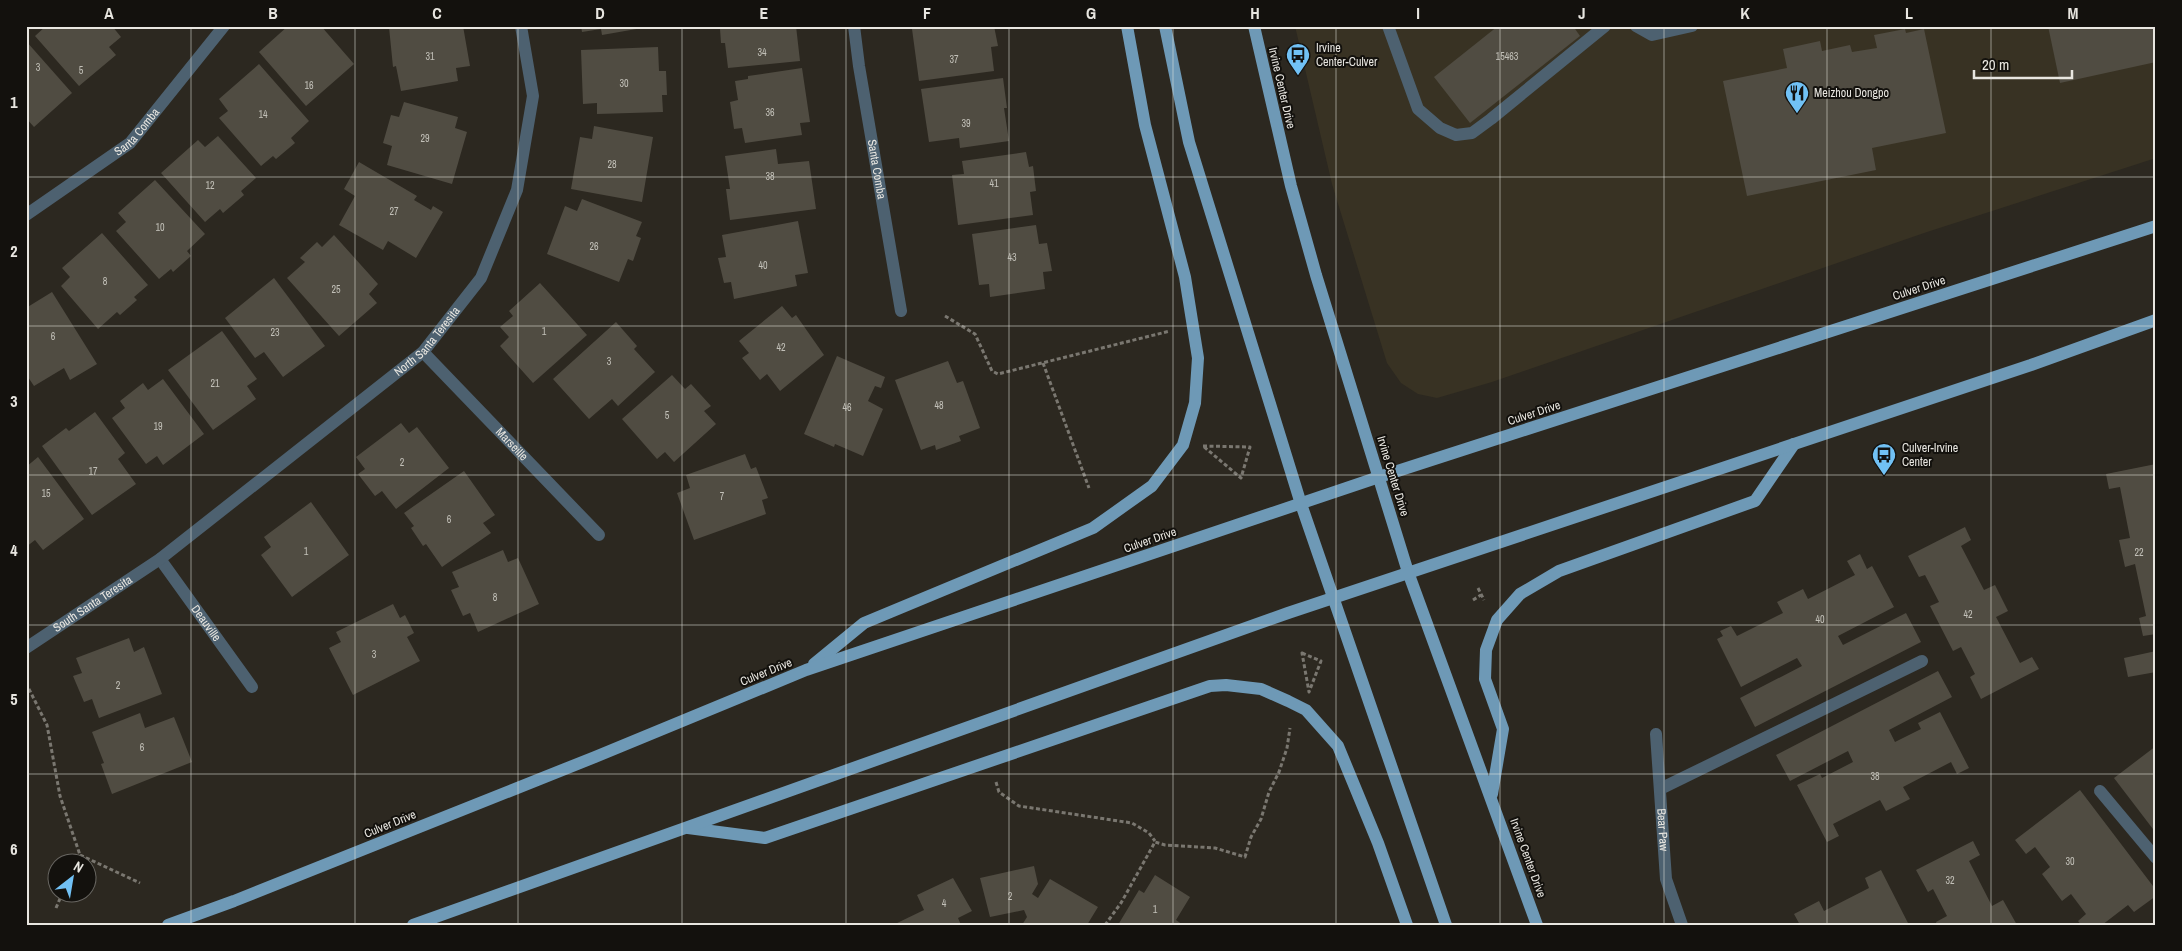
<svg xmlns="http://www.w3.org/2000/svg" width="2182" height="951" font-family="'Archivo Narrow',sans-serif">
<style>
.built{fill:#383223}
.building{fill:#504c42}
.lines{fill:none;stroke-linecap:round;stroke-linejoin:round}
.path{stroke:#7a7770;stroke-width:3;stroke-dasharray:4 2.5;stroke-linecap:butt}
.minor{stroke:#4d6170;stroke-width:12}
.major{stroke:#6e99b6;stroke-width:12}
.grid{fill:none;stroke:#e8e6e0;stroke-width:1;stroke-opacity:0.55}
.labels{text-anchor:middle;stroke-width:4;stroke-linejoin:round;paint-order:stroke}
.number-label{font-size:10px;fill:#c2c0b8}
.poi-label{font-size:12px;fill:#e8e6e0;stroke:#13110d;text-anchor:start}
.street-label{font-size:12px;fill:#e8e6e0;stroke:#13110d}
.neatline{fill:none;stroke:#e8e6e0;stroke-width:2}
.grid-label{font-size:16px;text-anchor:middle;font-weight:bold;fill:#e8e6e0}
</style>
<rect width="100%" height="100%" fill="#2c2820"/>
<!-- built -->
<path class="built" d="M1295,26H2156V158L1927,232L1492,382L1437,398L1418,394L1401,383L1387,363L1332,184Z"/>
<!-- building -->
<g class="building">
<path d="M46,26H112L121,37L109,47L116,55L79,86L35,36Z"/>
<path d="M288,26H321L354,64L306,106L259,52Z"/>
<path d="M463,26L470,66L456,68L458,81L401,91L396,66L393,67L389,27Z"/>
<path d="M581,26H648V27L602,35L601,29L582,32Z"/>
<path d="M723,26H796L800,61L728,68L725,43H721L720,29H723Z"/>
<path d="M924,26H994L998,46L991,47L994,71L919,81L912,29L924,28Z"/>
<path d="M1498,26H1573L1580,36L1470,123L1434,77Z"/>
<path d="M2048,26H2156V62L2060,83Z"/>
<path d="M1905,29L1906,33L1924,29L1946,133L1872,148L1876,170L1747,196L1723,81L1787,68L1783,49L1820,41L1822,51L1850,45L1852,52L1877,48L1874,35Z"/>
<path d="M26,41L72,93L34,127L26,118Z"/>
<path d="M658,47L659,71H666L667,95H662L663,112L597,114V103L583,104L581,50Z"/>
<path d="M259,64L309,121L291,138L295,143L276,159L273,156L261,166L219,118L228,111L219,99Z"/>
<path d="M802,68L810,122L800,123L802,135L745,143L742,128L734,129L730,102L738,100L735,81L748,79V76Z"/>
<path d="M1003,78L1007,108H1004L1009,141L960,148L959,138L929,142L921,89Z"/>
<path d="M404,102L458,117L455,128L467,132L452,184L387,165L392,146L383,143L391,115L399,117Z"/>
<path d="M594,126L653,137L642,202L571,189L580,137L592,139Z"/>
<path d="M218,136L256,178L241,191L244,195L223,213L220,209L205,222L161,173L198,140L205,147Z"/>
<path d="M776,149L778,164L809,161L816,209L730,220L726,189H730L725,156Z"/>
<path d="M1026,152L1029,167L1033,166L1036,191L1030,192L1033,215L958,225L952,175L964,174L962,161Z"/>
<path d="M359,162L417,196L414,200L431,210L433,206L443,212L416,258L388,241L383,250L339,225L355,196L344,189Z"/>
<path d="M155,180L205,234L187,251L191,256L173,272L171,269L159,279L116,231L126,222L118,213Z"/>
<path d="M582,199L642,222L636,236L641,238L633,261L628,259L619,282L547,254L565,206L577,211Z"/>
<path d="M798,221L808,273L795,275L797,286L734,299L731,282L724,283L718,258L726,257L722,235Z"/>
<path d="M1036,225L1039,244L1047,243L1052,271L1043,272L1045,289L990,297L989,284L979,285L972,234Z"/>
<path d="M102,233L148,285L134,297L137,300L120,315L117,312L98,329L61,286L70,277L62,268Z"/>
<path d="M334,235L378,284L369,294L377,303L339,336L287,278L305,262L300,258L317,242L322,247Z"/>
<path d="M274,278L325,346L283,377L264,352L255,358L225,318Z"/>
<path d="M540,283L587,335L533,383L500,346L509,337L500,327L513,316L509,311Z"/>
<path d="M52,292L97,364L70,380L64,368L34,386L26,374V308Z"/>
<path d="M782,306L792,318L796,315L824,355L780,391L767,374L760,380L742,358L749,353L739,341Z"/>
<path d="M616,322L637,346L634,349L655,372L618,406L612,399L589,419L553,379Z"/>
<path d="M222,331L257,379L247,386L256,399L213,430L168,370Z"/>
<path d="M837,356L885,377L881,388L875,386L868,401L883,409L863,456L835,444L834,447L804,434Z"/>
<path d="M948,361L957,383L963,381L980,428L959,436L961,441L936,450L935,445L921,450L895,380Z"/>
<path d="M672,375L685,389L691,384L711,406L704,411L716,424L674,462L665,452L657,459L622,419Z"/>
<path d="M163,379L204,434L163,465L157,456L146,464L112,418L125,408L120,401L143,383L148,390Z"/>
<path d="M95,412L125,453L118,459L136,484L92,515L42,446L66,428L69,431Z"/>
<path d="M401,423L409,433L417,427L449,468L396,509L382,491L375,496L358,474L365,469L356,457Z"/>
<path d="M745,454L751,469L756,467L768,498L762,500L766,514L694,540L677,493L690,488L686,475Z"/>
<path d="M38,457L84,519L43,550L35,540L26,547V467Z"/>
<path d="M2156,464V634L2143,636L2139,618L2146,616L2135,564L2125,567L2119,540L2130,538L2120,487L2109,489L2106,474Z"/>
<path d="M464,471L495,515L483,523L491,533L442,567L426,544L423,546L411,528L414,526L404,513Z"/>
<path d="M311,502L349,555L292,597L261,555L271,547L264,537Z"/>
<path d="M1965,527L1971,540L1961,546L1984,590L1995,585L2008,611L1996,617L2020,663L2032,657L2039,669L1981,699L1970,677L1975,674L1961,647L1953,651L1930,606L1939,602L1925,575L1919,577L1908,556Z"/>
<path d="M503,550L508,562L518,558L539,604L478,632L470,613L463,616L451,590L459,587L452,572Z"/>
<path d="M1860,554L1867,569L1872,566L1894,607L1838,636L1843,645L1906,613L1921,642L1755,727L1740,698L1802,666L1797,658L1741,687L1717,639L1723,636L1720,631L1731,626L1737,636L1783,613L1777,602L1803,589L1808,599L1855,575L1847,561Z"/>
<path d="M393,604L400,618L405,615L414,633L407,637L420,661L353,695L329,648L341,642L336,632Z"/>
<path d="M129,638L134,652L144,647L162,694L99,718L92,699L84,702L73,676L82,673L76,658Z"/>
<path d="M2156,651V672L2128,677L2124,658Z"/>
<path d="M1938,671L1952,697L1889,730L1895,742L1921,729L1918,723L1940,712L1969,768L1957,774L1951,762L1903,787L1910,799L1886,811L1880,800L1833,824L1839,836L1827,842L1797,785L1820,774L1822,778L1853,762L1848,751L1790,781L1776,755Z"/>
<path d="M140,713L145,728L174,717L192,762L112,794L101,764L104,763L92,732Z"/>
<path d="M2156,746V833L2114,778Z"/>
<path d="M2080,790L2156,890V896L2134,912L2128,905L2102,925H2081L2078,921L2086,914L2071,894L2062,901L2042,874L2050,867L2035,847L2026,854L2015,840Z"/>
<path d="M1973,841L1980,855L1969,861L1992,906L2003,900L2017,925H1937L1936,922L1947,916L1933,889L1928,892L1916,870Z"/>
<path d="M1034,866L1038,884L1032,894L1038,898L1050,879L1098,907L1087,925H1022L1027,917L1024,910L990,917L980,878Z"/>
<path d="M1881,870L1909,925H1800L1794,914L1819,901L1824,911L1869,888L1865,878Z"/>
<path d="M1155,875L1190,897L1176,920L1183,925H1118L1139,890L1144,893Z"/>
<path d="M953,878L972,911L958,918L961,925H893L924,910L917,895Z"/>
</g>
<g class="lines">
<!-- path -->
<g class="path">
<path d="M945,316L975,334L992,371L998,374L1170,331"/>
<path d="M1043,363L1089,488"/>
<path d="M1203,446L1250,447L1241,478Z"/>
<path d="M1478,588L1484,600"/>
<path d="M1473,600L1481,595"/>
<path d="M1302,653L1321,661L1309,692Z"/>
<path d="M26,683L47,725L60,796L80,855L76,864"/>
<path d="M996,782L999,792L1019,806L1132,823L1149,833L1155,841"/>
<path d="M80,855L140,883"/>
<path d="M56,908L62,894"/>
<path d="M1105,925L1121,903L1155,842L1165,845L1215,848L1245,857L1251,837L1261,819L1269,792L1279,772L1287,748L1290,728"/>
</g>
<!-- minor -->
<g class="minor">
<path id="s1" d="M854,26L859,66L901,311"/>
<path d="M1388,26L1418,109L1440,128L1456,135L1472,133L1491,119L1605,26"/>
<path d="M1636,26L1652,35L1692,26"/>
<path id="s2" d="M26,215L130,143L224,26"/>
<path id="s3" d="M423,352L599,535"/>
<path id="s4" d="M160,559L252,687"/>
<path id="s5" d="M26,648L160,559L423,352L481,278L517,190L533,96L521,26"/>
<path id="s6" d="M1656,734L1666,879L1682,925"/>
<path d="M1660,789L1922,661"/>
<path d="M2100,791L2156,858"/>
</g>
<!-- major -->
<g class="major">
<path d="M1165,26L1189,142L1301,504L1446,925"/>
<path d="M1254,26L1291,186L1316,275L1408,572L1537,925"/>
<path d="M814,664L864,623L1093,528L1152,486L1183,445L1195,403L1198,358L1185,277L1145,125L1127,26"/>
<path d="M1492,794L1503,729L1485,679L1486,650L1497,620L1520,594L1559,571L1755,501L1794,444"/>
<path d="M688,828L765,838L1210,686L1226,685L1261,689L1288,701L1306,710L1338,746L1378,843L1407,925"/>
<path d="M168,925L234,901L595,757L806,670L1379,477L2156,226"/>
<path d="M413,925L1288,613L2031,365L2156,320"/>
</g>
</g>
<!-- grid -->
<path class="grid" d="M191,26V925M355,26V925M518,26V925M682,26V925M846,26V925M1009,26V925M1173,26V925M1336,26V925M1500,26V925M1664,26V925M1827,26V925M1991,26V925M26,177H2156M26,326H2156M26,475H2156M26,625H2156M26,774H2156"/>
<!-- icons -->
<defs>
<g id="bus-pin" transform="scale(1.25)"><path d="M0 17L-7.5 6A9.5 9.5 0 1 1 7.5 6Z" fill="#71c1f5" stroke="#13110d"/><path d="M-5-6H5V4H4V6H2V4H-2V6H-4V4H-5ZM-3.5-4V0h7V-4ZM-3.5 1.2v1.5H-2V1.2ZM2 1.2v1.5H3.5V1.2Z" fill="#111"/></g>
<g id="restaurant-pin" transform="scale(1.25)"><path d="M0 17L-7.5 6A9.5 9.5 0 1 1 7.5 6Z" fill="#71c1f5" stroke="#13110d"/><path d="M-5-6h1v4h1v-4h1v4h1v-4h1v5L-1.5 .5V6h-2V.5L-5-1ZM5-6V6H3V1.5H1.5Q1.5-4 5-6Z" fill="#111"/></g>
</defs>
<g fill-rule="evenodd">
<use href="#bus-pin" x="1298" y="55"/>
<use href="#restaurant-pin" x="1797" y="93"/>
<use href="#bus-pin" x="1884" y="455"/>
</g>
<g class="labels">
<!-- number labels -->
<g class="number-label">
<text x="762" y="56">34</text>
<text x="430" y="60">31</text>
<text x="1507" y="60">15463</text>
<text x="954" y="63">37</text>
<text x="38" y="71">3</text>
<text x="81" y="74">5</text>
<text x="624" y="87">30</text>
<text x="309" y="89">16</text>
<text x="770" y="116">36</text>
<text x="263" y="118">14</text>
<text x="966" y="127">39</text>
<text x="425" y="142">29</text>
<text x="612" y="168">28</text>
<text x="770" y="180">38</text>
<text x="994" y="187">41</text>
<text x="210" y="189">12</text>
<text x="394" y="215">27</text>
<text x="160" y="231">10</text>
<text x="594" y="250">26</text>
<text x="1012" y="261">43</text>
<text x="763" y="269">40</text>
<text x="105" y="285">8</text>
<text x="336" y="293">25</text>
<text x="544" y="335">1</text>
<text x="275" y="336">23</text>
<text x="53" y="340">6</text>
<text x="781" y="351">42</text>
<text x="609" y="365">3</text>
<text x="215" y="387">21</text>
<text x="939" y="409">48</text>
<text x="847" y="411">46</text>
<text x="667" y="419">5</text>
<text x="158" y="430">19</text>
<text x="402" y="466">2</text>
<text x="93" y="475">17</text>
<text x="46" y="497">15</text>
<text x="722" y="500">7</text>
<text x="449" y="523">6</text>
<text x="306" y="555">1</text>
<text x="2139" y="556">22</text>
<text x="495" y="601">8</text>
<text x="1968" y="618">42</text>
<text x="1820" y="623">40</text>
<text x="374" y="658">3</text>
<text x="118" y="689">2</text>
<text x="142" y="751">6</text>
<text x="1875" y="780">38</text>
<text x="2070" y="865">30</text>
<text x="1950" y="884">32</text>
<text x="1010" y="900">2</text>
<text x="944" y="907">4</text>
<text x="1155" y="913">1</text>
</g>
<!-- poi labels -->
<g class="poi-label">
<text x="1316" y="52">Irvine<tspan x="1316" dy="14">Center-Culver</tspan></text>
<text x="1814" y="97">Meizhou Dongpo</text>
<text x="1902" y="452">Culver-Irvine<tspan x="1902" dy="14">Center</tspan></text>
</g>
<!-- street labels -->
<g class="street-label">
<text transform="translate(1282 88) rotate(77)" y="4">Irvine Center Drive</text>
<text dy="4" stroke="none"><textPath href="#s2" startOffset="139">Santa Comba</textPath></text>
<text dy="4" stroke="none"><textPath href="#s1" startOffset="145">Santa Comba</textPath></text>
<text transform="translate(1919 288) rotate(-18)" y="4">Culver Drive</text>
<text dy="4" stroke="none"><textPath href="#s5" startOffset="506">North Santa Teresita</textPath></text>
<text transform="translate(1534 413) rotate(-18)" y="4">Culver Drive</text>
<text dy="4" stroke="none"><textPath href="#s3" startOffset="128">Marseille</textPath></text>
<text transform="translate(1393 476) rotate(73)" y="4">Irvine Center Drive</text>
<text transform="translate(1150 540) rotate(-19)" y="4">Culver Drive</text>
<text dy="4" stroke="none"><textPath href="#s5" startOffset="80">South Santa Teresita</textPath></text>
<text dy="4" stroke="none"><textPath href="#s4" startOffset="79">Deauville</textPath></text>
<text transform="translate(766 672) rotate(-22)" y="4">Culver Drive</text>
<text transform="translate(390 824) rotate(-22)" y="4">Culver Drive</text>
<text dy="4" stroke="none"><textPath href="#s6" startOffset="96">Bear Paw</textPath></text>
<text transform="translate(1528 858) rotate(70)" y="4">Irvine Center Drive</text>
</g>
</g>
<!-- border -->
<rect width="2182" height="951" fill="none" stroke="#13110d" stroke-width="55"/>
<!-- north arrow -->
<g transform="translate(72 878) rotate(31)"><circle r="24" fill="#13110d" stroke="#686661"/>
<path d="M0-4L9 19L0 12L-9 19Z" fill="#71c1f5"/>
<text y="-8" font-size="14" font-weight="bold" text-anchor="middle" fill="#e8e6e0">N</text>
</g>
<!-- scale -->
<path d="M1974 70v8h98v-8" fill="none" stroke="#e8e6e0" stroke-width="2.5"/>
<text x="1982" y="70" font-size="15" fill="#e8e6e0" stroke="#13110d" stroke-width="4" paint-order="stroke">20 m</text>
<rect x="28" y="28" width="2126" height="896" class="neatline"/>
<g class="grid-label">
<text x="109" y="19">A</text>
<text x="273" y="19">B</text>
<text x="437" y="19">C</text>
<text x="600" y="19">D</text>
<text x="764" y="19">E</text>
<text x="927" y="19">F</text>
<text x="1091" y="19">G</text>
<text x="1255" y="19">H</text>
<text x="1418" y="19">I</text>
<text x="1582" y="19">J</text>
<text x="1745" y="19">K</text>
<text x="1909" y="19">L</text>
<text x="2073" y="19">M</text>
<text x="14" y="108">1</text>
<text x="14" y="257">2</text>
<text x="14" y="407">3</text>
<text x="14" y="556">4</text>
<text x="14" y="705">5</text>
<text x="14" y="855">6</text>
</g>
</svg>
